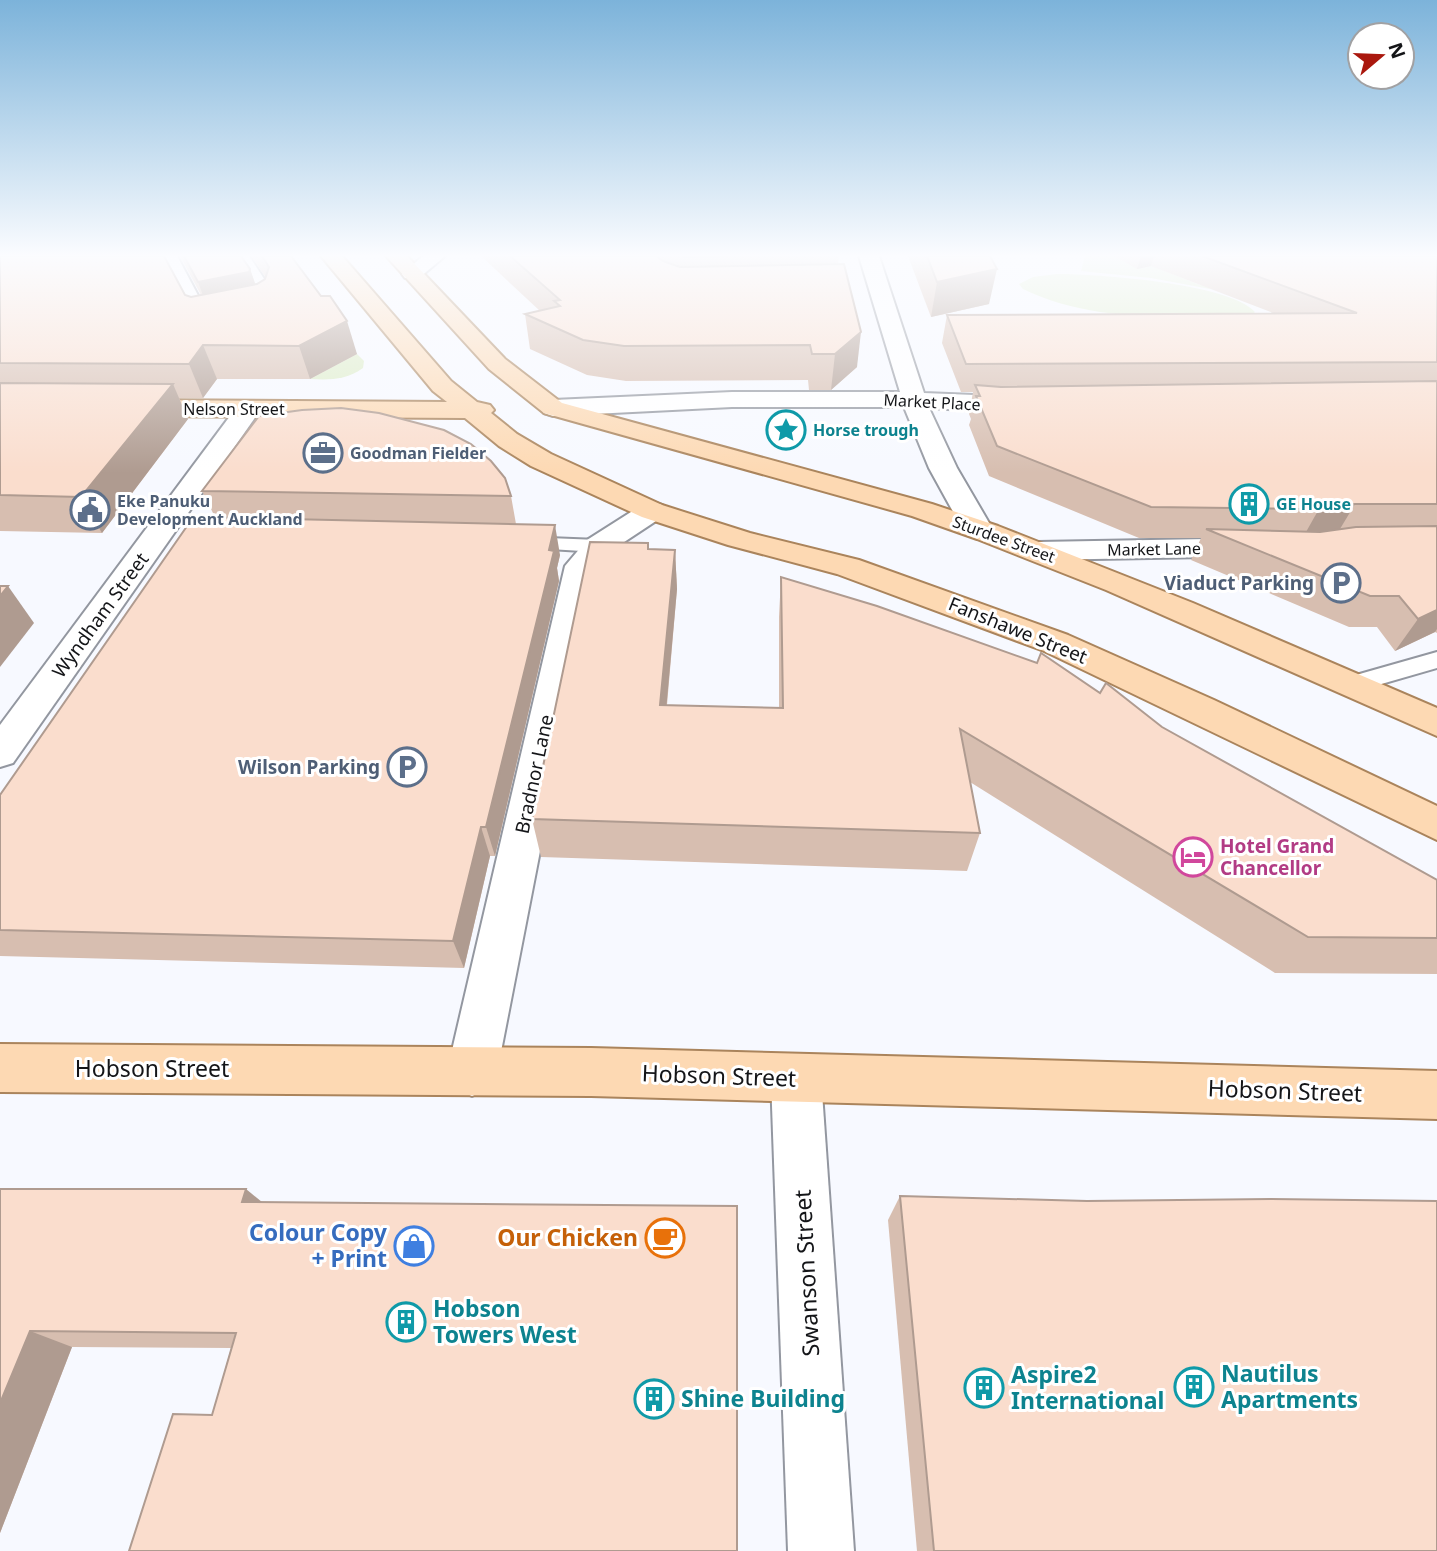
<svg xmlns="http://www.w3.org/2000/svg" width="1437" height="1551" font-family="'Noto Sans',sans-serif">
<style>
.green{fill:#dcecc6}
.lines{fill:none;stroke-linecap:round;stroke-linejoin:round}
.lane-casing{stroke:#9397a0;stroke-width:4}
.street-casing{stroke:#9397a0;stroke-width:4}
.primary-casing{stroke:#aa845c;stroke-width:4}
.lane{fill:#fff;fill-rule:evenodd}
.street{fill:#fff;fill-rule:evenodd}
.primary{fill:#fdd9b3;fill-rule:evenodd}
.wall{fill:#d7beb0}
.shaded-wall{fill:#af9b90}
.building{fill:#faddcd;stroke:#af9b90;stroke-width:2}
.labels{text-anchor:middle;stroke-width:6;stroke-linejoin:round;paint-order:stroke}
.far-street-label{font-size:16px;fill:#141518;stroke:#fff}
.far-culture-label{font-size:16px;font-weight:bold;fill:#0d838f;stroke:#fff;text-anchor:start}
.far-service-label{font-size:16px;font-weight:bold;fill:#4e5e75;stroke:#fff;text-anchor:start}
.service-label{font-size:19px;font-weight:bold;fill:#4e5e75;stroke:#fff;text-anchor:end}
.street-label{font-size:19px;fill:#141518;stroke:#fff}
.hotel-label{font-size:19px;font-weight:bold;fill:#b23c85;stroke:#fff;text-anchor:start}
.near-street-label{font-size:23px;fill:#141518;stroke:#fff}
.near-shop-label{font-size:23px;font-weight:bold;fill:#366cbe;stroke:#fff;text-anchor:end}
.near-food-label{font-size:23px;font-weight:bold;fill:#c56008;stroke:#fff;text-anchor:end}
.near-culture-label{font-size:23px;font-weight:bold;fill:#0d838f;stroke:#fff;text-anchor:start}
</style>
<rect width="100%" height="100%" fill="#f7f9ff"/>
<!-- green -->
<g class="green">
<path d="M1085,256H1127L1200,285L1205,283L1210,289L1151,278L1081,271Z"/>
<path d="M1057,274C1096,274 1229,283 1255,312L1250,316C1174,317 1093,323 1023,289L1019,284L1033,277Z"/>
<path d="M357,354L364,361L363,368C346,380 330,380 310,379Z"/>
</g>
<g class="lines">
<!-- lane casing -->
<g class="lane-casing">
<g id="lane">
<path d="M163,256H177L209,316L217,317L220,320L217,323L199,325Z"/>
<path d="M235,256H249L278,300L273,312L263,314L256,310L262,306L264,300Z"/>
<path d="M524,537L598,540L605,542L608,546L605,550L598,552L517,547L514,543L517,539Z"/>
<path d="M1437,652V668L1350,693L1342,691L1338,685L1342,679Z"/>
</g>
</g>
<!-- street casing -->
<g class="street-casing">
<g id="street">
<path d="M423,256H445L419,278H405L402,274Z"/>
<path d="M859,256H879L924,393L1022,397L1031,400L1035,405L1031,410L1022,413L929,408L957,468L992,528L987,534L977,537L967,534L962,528L929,468L904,407H732L553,416L544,413L540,408L544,403L553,400L732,392H900Z"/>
<path d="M248,401L257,404L261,409L13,763L0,767V725L239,404Z"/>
<path d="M652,502L662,505L666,511L662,517L609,552L595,568L497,1072L489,1089L472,1096L455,1089L447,1072L565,566L587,540L642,505Z"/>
<path d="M1207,539L1260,545L1264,551L1260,557L1249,560L1207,557L1038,560L1027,557L1023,551L1027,545L1038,542Z"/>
<path d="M796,1054L813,1061L821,1078L854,1551H788L771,1078L779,1061Z"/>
</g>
</g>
<!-- primary casing -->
<g class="primary-casing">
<g id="primary">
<path d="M321,256H342L451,381L477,402L490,405L494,410L491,413L517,434L551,454L662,505L750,533L859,560L1068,635L1214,700L1437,806V840L1044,651L837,574L728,545L642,517L531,466L499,446L465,418L132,416L123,413L119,408L123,403L132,400L447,402L433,391Z"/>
<path d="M386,256H407L505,359L562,403L932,504L998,526L1193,603L1437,708V736L1106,590L977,539L912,516L544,413L489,369Z"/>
<path d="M0,1044L591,1048L1437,1071V1119L591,1096L0,1092Z"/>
</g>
</g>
<!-- lane -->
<use href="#lane" class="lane"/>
<!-- street -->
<use href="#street" class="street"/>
<!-- primary -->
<use href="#primary" class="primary"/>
</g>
<!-- wall -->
<g class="wall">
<path d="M0,256L191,297L201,295L180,256H241L250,269L255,284L265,279L266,278L251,256H291L357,354L310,379H217L203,398H179L188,419L102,533L0,531Z"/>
<path d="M481,256H839L838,264L857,367L831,390H809L808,380L626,381L587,375L530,349L525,314L540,311Z"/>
<path d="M908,256H990L989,304L931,317Z"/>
<path d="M1114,256H1437V633L1435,632L1395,651L1377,627H1349L1191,560L1201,538H1139L989,476L969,425L971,419L969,414L973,392H961L942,343L947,315L1273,313L1151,266L1137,269Z"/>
<path d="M202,491L511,496L516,524L560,555L557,568L559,581L495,856H490L464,968L0,956V795L215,517Z"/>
<path d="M648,543L649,549L675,550L677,589L667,705L779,708V617L781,577L1100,693L1437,880V974L1275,973L970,782L980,833L967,871L541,857L532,819Z"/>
<path d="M0,1189L262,1202L737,1551L212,1415L231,1348L72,1347L0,1533Z"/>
<path d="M900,1196L1087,1201L1437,1551H917L888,1220Z"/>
</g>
<!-- shaded-wall -->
<g class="shaded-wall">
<path d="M1141,256H1154L1151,266L1137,269Z"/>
<path d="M250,269L261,300L210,314L198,282Z"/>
<path d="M997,269L989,304L931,317L937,282Z"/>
<path d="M347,321L357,354L310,379L299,346Z"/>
<path d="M861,332L857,367L831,390L835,354Z"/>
<path d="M203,345L217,379L203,398L189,364Z"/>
<path d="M173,384L188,419L102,533L81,497Z"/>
<path d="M1355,504L1337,534L1302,539L1319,509Z"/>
<path d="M555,525L560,555L557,568L559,581L495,856L486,827Z"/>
<path d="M675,550L677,589L663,744L660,705Z"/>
<path d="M8,586L34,623L0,667V596Z"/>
<path d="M1437,610V629L1435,632L1395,651L1418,619Z"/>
<path d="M481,827L490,856L464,968L453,941Z"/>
<path d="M246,1189L273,1211L242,1202Z"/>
<path d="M30,1331L72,1347L0,1533V1403Z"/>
</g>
<!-- building -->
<g class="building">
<path d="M0,256H164L185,295L191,297L257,284L265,279L269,267L262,256H291L321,296H330L347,321L299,346L203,345L189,364L0,363Z"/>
<path d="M184,256H241L250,269L249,272L198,282Z"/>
<path d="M510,256H656L663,261L680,267L844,264L861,332L835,354H812L810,345L624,346L583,340L525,314L560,306L554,301L560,300Z"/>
<path d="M683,256H728L684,257Z"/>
<path d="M927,256H990L997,269L937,282Z"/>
<path d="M1202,256H1437V362L966,364L947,315L1357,313Z"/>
<path d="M1437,381V504H1355L1319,509L1151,507L997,446L976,396H980L975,385L1001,387Z"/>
<path d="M0,383L173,384L81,497L0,495Z"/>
<path d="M341,408L379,413L444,430L471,444L491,461L505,478L511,496L202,491L259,416L302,410Z"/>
<path d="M196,517L555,525L549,550L554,551L486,827H481L453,941L0,930V795L192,519Z"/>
<path d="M1437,526V610L1418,619L1399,596H1370L1206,529L1320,532L1356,527Z"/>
<path d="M590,542L648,543V549L675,550L660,705L783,708L781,577L877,606L1037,663L1041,653L1100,693L1106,683L1162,727L1437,880V938L1308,937L960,729L980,833L532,819Z"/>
<path d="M0,586H8L0,596Z"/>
<path d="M0,1189H246L242,1202L737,1206V1551H129L173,1414L212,1415L236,1333L30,1331L0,1403Z"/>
<path d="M900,1196L1087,1201L1271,1199L1437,1201V1551H934Z"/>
</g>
<!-- sky -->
<linearGradient id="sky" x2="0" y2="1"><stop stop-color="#7cb3da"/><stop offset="0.54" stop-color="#fbfcff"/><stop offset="1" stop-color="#fbfcff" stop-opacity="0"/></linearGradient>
<rect width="1437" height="473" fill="url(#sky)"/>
<!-- icons -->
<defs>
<g id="sight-ring" transform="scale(2.0125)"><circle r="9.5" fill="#fff" stroke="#0f9aa8" stroke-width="1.5"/><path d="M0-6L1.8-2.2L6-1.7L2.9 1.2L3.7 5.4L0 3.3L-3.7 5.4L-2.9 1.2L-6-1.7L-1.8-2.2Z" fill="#0f9aa8"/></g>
<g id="office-ring" transform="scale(2.0125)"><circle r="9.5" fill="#fff" stroke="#5c6f8a" stroke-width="1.5"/><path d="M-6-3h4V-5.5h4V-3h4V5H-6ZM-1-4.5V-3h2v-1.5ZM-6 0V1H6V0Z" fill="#5c6f8a"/></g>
<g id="building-ring" transform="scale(2.0125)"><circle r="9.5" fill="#fff" stroke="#0f9aa8" stroke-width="1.5"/><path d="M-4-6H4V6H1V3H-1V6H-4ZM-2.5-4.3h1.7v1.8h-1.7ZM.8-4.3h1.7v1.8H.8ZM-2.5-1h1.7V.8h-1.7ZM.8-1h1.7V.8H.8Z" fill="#0f9aa8"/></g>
<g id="civic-ring" transform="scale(2.0125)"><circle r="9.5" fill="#fff" stroke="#5c6f8a" stroke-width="1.5"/><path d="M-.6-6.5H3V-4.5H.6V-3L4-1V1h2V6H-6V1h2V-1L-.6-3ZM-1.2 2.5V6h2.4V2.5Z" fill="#5c6f8a"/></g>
<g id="parking-ring" transform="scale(2.0125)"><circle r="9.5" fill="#fff" stroke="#5c6f8a" stroke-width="1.5"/><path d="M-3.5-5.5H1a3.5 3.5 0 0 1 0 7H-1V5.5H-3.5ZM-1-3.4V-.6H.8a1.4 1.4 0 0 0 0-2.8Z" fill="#5c6f8a"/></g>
<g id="hotel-ring" transform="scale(2.0125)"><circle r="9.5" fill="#fff" stroke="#d1479c" stroke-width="1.5"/><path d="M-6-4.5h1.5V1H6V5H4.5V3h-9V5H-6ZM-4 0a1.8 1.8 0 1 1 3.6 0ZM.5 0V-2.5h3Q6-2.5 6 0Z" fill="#d1479c"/></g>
<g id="cafe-ring" transform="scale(2.0125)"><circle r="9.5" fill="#fff" stroke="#e8710a" stroke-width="1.5"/><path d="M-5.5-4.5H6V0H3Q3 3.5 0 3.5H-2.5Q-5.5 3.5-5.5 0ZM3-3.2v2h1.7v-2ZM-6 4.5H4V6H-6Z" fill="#e8710a"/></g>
<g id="shop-ring" transform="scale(2.0125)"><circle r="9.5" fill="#fff" stroke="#3f7fe0" stroke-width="1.5"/><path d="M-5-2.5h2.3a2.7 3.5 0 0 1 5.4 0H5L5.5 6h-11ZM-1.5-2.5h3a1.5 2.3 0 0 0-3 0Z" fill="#3f7fe0"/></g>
</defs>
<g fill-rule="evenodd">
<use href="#sight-ring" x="786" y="430"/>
<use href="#office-ring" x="323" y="453"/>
<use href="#building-ring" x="1249" y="504"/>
<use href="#civic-ring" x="90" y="510"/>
<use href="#parking-ring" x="1341" y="583"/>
<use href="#parking-ring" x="407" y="767"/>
<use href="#hotel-ring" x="1193" y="857"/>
<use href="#cafe-ring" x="665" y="1238"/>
<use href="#shop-ring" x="414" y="1246"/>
<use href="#building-ring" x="406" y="1322"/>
<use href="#building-ring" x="1194" y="1387"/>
<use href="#building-ring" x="984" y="1388"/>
<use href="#building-ring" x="654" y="1399"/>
</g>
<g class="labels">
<!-- far-street labels -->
<g class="far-street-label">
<text transform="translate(932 402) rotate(3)" y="6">Market Place</text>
<text x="234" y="415">Nelson Street</text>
<text transform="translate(1004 539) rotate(20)" y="6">Sturdee Street</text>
<text transform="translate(1154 549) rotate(-1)" y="6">Market Lane</text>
</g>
<!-- far-culture labels -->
<g class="far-culture-label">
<text x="813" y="436">Horse trough</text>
<text x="1276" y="510">GE House</text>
</g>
<!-- far-service labels -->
<g class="far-service-label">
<text x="350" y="459">Goodman Fielder</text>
<text x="117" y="507">Eke Panuku<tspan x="117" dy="18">Development Auckland</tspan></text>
</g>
<!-- service labels -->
<g class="service-label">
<text x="1314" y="590">Viaduct Parking</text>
<text x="380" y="774">Wilson Parking</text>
</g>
<!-- street labels -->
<g class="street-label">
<text transform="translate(100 615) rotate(-54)" y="7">Wyndham Street</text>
<text transform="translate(1018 630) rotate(22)" y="7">Fanshawe Street</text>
<text transform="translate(534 774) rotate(-78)" y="7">Bradnor Lane</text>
</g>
<!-- hotel labels -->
<g class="hotel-label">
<text x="1220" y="853">Hotel Grand<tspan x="1220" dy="22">Chancellor</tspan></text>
</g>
<!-- near-street labels -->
<g class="near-street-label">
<text x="152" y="1077">Hobson Street</text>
<text transform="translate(719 1076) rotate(2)" y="8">Hobson Street</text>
<text transform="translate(1285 1091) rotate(2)" y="8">Hobson Street</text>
<text transform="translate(807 1273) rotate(-93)" y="8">Swanson Street</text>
</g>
<!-- near-shop labels -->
<g class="near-shop-label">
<text x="387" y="1241">Colour Copy<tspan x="387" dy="26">+ Print</tspan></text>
</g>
<!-- near-food labels -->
<g class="near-food-label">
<text x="638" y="1246">Our Chicken</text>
</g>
<!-- near-culture labels -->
<g class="near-culture-label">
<text x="433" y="1317">Hobson<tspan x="433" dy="26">Towers West</tspan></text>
<text x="1221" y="1382">Nautilus<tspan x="1221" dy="26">Apartments</tspan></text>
<text x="1011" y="1383">Aspire2<tspan x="1011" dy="26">International</tspan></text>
<text x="681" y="1407">Shine Building</text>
</g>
</g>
<!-- north arrow -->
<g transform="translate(1381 56) rotate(71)"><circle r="33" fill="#ffffff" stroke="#a1a1a3" stroke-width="2"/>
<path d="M0-5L12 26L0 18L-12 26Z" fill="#aa180e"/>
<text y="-10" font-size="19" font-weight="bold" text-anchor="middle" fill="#141518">N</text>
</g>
</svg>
